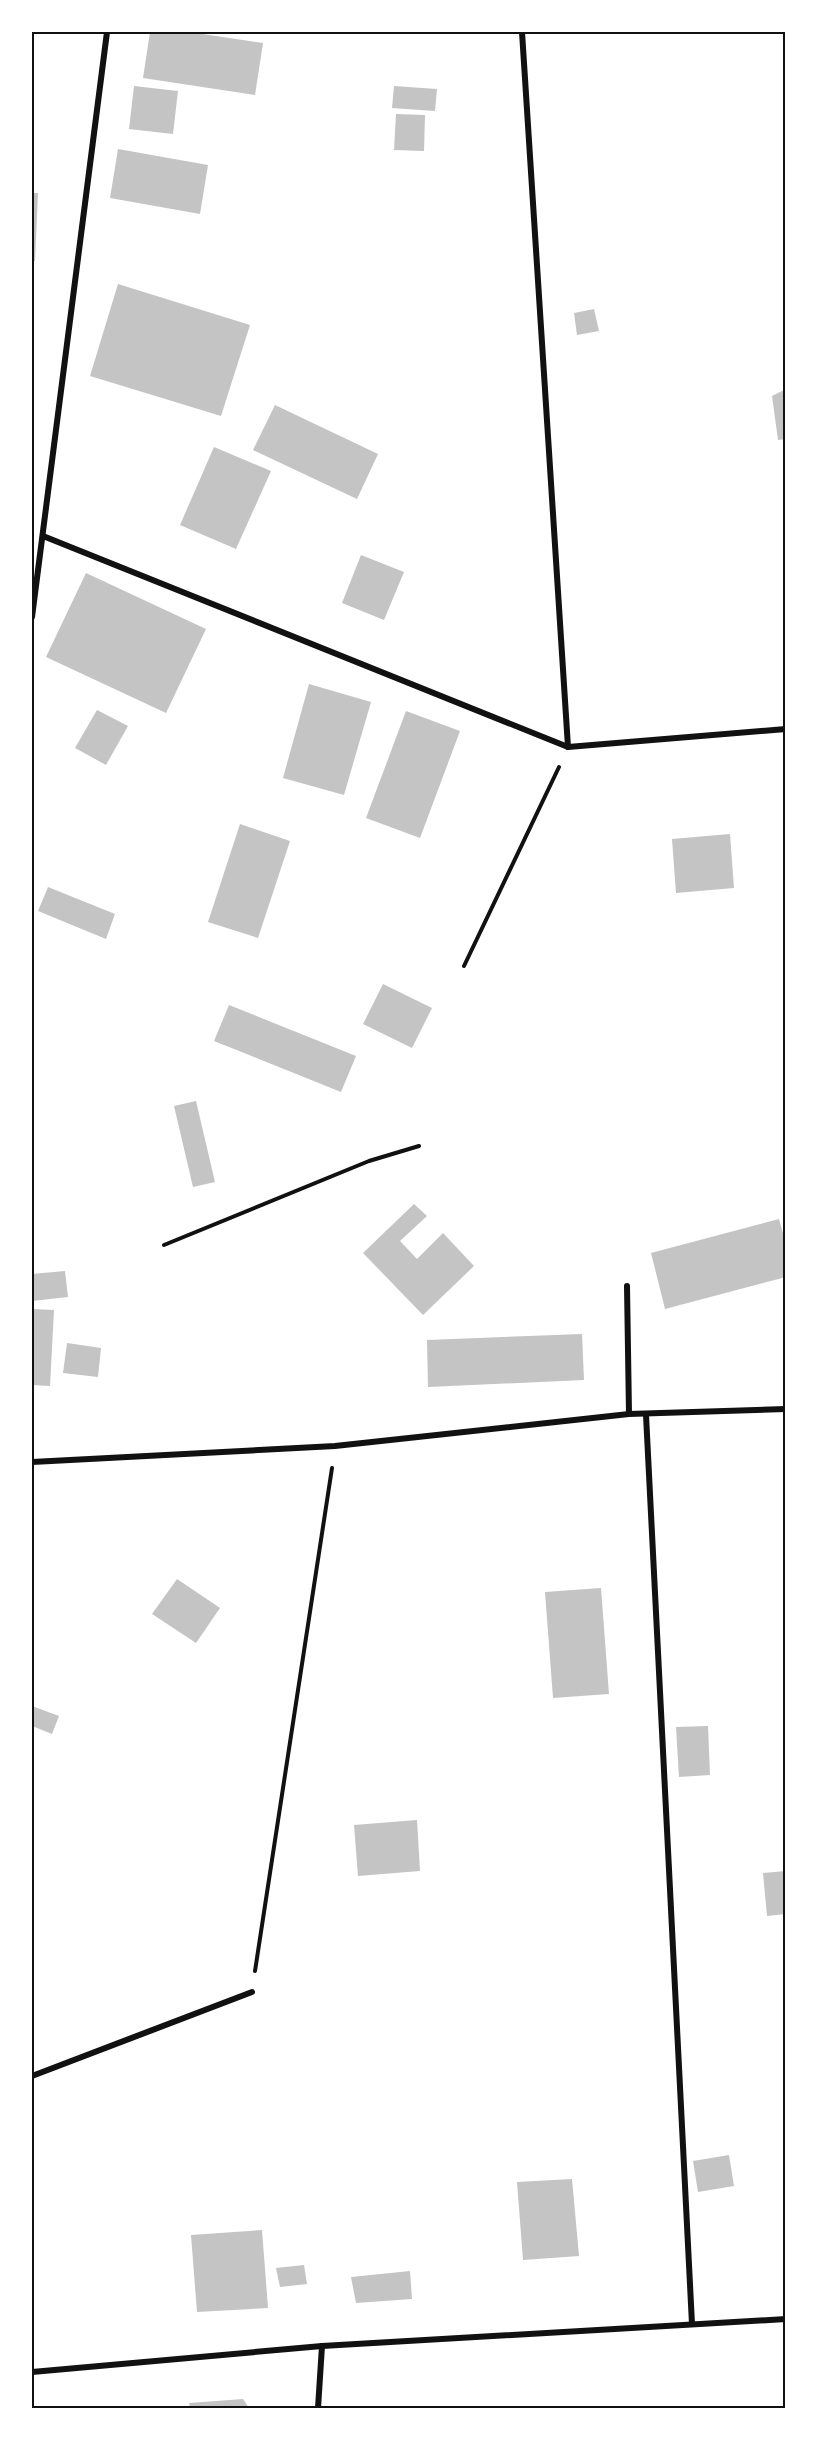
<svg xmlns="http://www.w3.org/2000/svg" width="817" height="2440" font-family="Commissioner,sans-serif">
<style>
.building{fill:#c4c4c4}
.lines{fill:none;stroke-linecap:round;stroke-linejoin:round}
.path{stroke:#111;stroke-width:4}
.minor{stroke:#111;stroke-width:6}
.neatline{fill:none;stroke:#111;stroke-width:2}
</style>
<rect width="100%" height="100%" fill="#fff"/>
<!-- building -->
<g class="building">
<path d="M150,32H189L263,43L255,95L143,78Z"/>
<path d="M134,86L178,91L173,134L129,129Z"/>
<path d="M394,86L437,89L435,111L392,108Z"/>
<path d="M396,114L425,115L424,151L394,150Z"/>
<path d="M118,149L208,165L200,214L110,198Z"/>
<path d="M32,193H38L35,261H32Z"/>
<path d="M118,284L250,325L221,416L90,376Z"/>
<path d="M594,309L599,331L577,335L574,313Z"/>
<path d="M786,389V439L778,440L772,396Z"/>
<path d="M275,405L378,454L357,499L253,450Z"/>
<path d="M214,447L271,471L236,549L180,525Z"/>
<path d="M361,555L404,572L384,620L342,603Z"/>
<path d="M86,573L206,629L166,713L46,657Z"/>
<path d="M309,684L371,702L344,795L283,778Z"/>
<path d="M97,710L128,726L106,765L75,748Z"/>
<path d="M406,711L460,731L420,838L366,818Z"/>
<path d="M240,824L290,841L258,938L208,922Z"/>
<path d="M730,834L734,888L676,893L672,839Z"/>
<path d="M48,887L115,914L106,939L38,911Z"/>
<path d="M383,984L432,1008L412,1048L363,1024Z"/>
<path d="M229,1005L356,1056L341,1092L214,1041Z"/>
<path d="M196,1101L215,1182L193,1187L174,1106Z"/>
<path d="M414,1204L427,1216L400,1241L417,1259L443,1233L474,1266L423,1315L363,1253Z"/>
<path d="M779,1219L786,1244V1277L665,1309L651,1253Z"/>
<path d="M65,1271L68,1297L32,1301V1274Z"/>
<path d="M32,1309L54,1310L50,1386L32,1385Z"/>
<path d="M582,1334L584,1380L428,1387L427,1340Z"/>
<path d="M67,1343L101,1348L98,1377L63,1373Z"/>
<path d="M177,1579L220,1608L196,1643L152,1614Z"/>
<path d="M601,1588L609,1694L553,1698L545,1592Z"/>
<path d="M32,1706L59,1716L52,1734L32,1726Z"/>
<path d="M708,1726L710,1775L679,1777L676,1727Z"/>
<path d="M417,1820L420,1871L358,1876L354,1825Z"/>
<path d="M786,1871V1914L767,1916L763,1873Z"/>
<path d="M729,2155L734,2186L698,2192L693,2161Z"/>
<path d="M572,2179L579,2256L523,2260L517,2182Z"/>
<path d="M262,2230L268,2308L197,2312L191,2235Z"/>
<path d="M304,2265L307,2284L280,2287L276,2268Z"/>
<path d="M410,2271L412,2299L356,2303L351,2277Z"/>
<path d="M243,2399L249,2408H190L189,2403Z"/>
</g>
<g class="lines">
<!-- path -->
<g class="path">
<path d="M464,966L559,767"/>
<path d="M164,1245L369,1161L419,1146"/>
<path d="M255,1971L332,1468"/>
</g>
<!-- minor -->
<g class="minor">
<path d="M522,32L568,747"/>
<path d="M43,536L568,747L786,729"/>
<path d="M32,617L107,32"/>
<path d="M627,1286L629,1414"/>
<path d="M646,1415L692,2324"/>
<path d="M32,1462L335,1446L629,1414L786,1409"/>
<path d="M32,2076L252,1992"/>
<path d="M32,2372L322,2346L786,2319"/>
<path d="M318,2408L322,2346"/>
</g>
</g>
<!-- border -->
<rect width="817" height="2440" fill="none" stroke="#ffffff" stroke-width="66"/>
<rect x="33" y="33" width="751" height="2374" class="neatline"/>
</svg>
